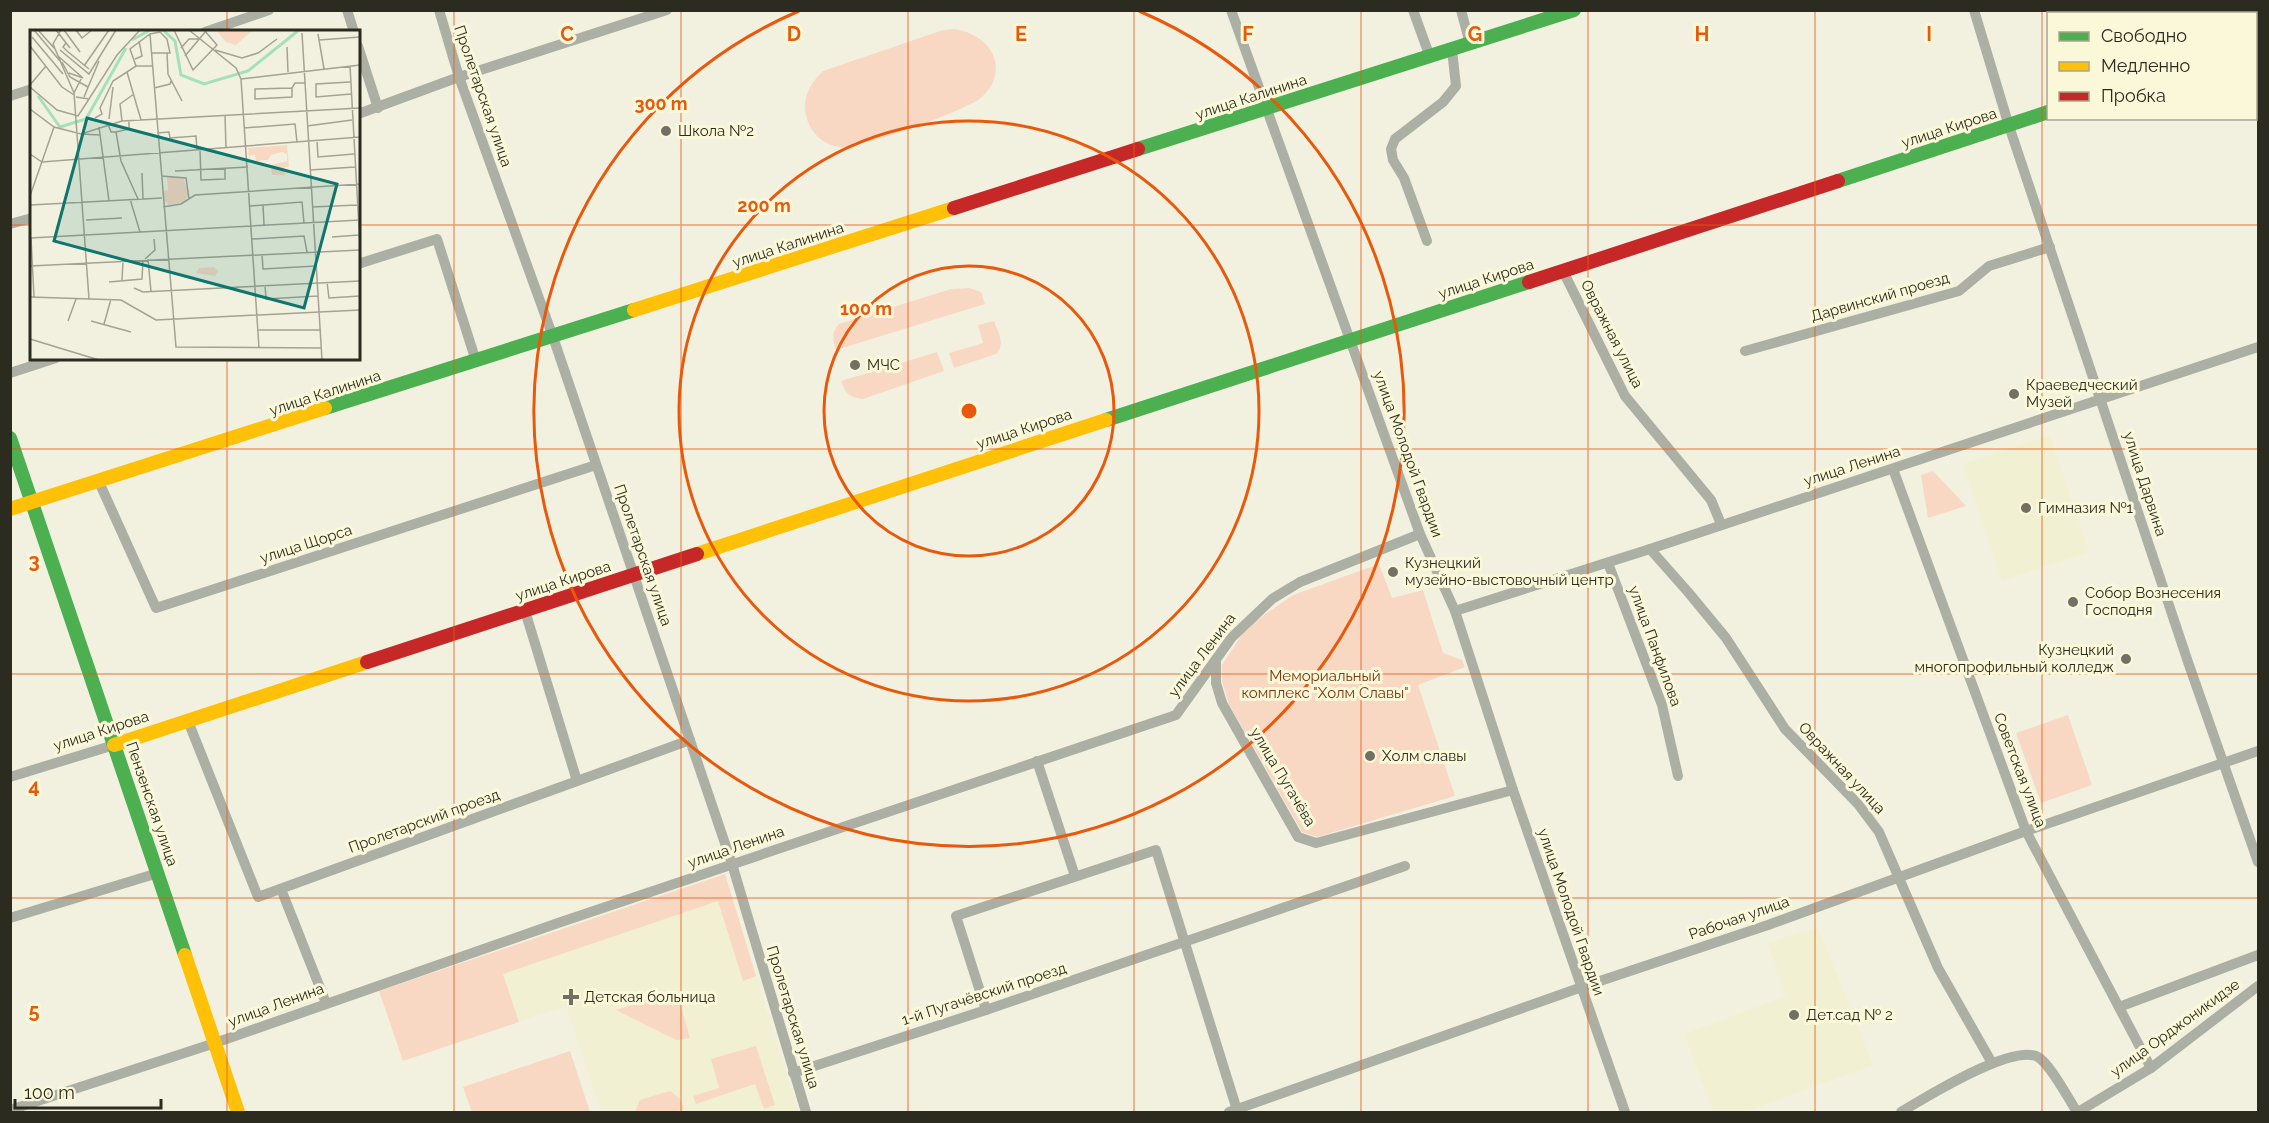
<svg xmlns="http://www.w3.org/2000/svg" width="2269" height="1123" font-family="Raleway,sans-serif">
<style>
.built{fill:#f2f0d2}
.green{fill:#f8d8c2}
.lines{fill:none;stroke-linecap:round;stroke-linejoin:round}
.street{stroke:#acb0a4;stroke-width:10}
.fast{stroke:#4caf50;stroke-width:14}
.slow{stroke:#ffc107;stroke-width:14}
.jam{stroke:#c62828;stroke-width:14}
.grid{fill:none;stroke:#e8590c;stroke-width:1.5;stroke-opacity:0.55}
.ring{fill:none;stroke:#e8590c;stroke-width:3}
.poi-dot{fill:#717063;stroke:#faf8d8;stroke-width:2}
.labels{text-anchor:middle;stroke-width:6;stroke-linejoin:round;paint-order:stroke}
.street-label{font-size:15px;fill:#2c2b1f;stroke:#faf8d8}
.poi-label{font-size:15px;fill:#2c2b1f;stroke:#faf8d8;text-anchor:start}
.park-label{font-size:15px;fill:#7b3810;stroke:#faf8d8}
.inset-river{fill:none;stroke:#a5e0bd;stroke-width:3}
.inset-road{fill:none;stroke:#a3a293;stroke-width:1.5}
.view{fill:#0f766e;fill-opacity:0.15;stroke:#0f766e;stroke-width:3}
.inset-edge{fill:none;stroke:#2c2b1f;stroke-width:3}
.grid-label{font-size:20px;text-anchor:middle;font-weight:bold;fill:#e8590c;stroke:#faf8d8;stroke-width:6;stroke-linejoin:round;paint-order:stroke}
.centre{fill:#e8590c;stroke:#faf8d8;stroke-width:3}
.ring-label{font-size:18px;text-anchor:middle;font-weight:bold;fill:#e8590c;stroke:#faf8d8;stroke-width:6;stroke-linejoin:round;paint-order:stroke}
</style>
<rect width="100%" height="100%" fill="#f2f1e0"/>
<!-- built -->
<g class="built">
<path d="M2050,435L2089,552L2002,581L1963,464Z"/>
<path d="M725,874L798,1112H601L566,1006L403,1061L379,991Z"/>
<path d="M1818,927L1873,1065L1745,1112H1713L1684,1034L1786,996L1767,943Z"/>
</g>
<!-- green -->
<g class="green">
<path d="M954,29C991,34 1011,69 982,97C968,110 858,149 840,147C824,145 812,135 807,119C801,99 809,85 823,71L943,30Z"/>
<path d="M969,288L981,292L985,304L836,350C832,340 832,332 839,324L951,289Z"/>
<path d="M994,321C998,332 1006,344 996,354L954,368L949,353L983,343L978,325Z"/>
<path d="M937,352L944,371L863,399C850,398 845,393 841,381Z"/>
<path d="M1933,471L1966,506L1928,518L1921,475Z"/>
<path d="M1379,564L1392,598L1423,590L1443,653L1462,660L1465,667L1418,685L1455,796L1317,837L1302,832L1229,704L1222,681V665L1247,627L1293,595Z"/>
<path d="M2068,715L2092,785L2041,803L2016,733Z"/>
<path d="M725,874L756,976L743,981L718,901L503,974L519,1022L403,1061L379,991Z"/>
<path d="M660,996L679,1000L690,1038L676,1040L616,1010Z"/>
<path d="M756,1046L775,1105L764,1109L755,1084L696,1104L693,1096L719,1088L711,1059Z"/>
<path d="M570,1051L590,1112H472L463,1087Z"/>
<path d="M670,1091L680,1099L684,1109L674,1112H635L640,1100Z"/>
</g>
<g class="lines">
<!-- street -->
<g class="street">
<path d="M347,10L354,32"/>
<path d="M439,10L459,77L553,337L732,864L806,1112"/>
<path d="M1231,10L1420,534L1455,611L1513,790L1625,1112"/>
<path d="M1413,10L1430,57"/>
<path d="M1461,10L1470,44"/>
<path d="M1974,10L2009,126L2188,662L2258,862"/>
<path d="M205,32L269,10"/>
<path d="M358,46L378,108"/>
<path d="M10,96L32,89"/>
<path d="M358,114L459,77L667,10"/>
<path d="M10,224L32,218"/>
<path d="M1427,241L1404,178L1393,160L1391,149L1395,139L1443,102L1456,86L1452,50"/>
<path d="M358,264L437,239L476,361"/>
<path d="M1563,271L1625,396L1711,500L1721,524"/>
<path d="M1745,351L1959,291L1989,266L2050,247"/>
<path d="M10,373L56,358"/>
<path d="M1893,469L2026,831L2151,1068"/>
<path d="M99,482L156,608L596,465"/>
<path d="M1650,549L1688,592L1726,638L1785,729L1858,804L1879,832L1938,968L1992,1063"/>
<path d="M1608,563L1662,705L1678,776"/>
<path d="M525,611L577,781"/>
<path d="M1455,611L1650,549L2258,347"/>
<path d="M1216,661V683L1222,703L1298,837L1316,843L1513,790"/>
<path d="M188,721L258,897L690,740"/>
<path d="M1037,761L1075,876"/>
<path d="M10,777L114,745"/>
<path d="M281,889L326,1003"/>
<path d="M10,918L158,873"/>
<path d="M2119,1007L2258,955"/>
<path d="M986,1010L956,916L1156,850L1237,1110"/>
<path d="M793,1073L986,1010L1405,866"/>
<path d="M10,1110L215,1043L558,923L1176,715L1232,637L1272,599L1300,582L1420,534"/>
<path d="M1229,1112L1582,987L1768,925L2026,831L2258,751"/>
<path d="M1901,1112C1926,1097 2008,1046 2036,1056C2049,1061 2069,1100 2077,1112"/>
<path d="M2078,1112L2151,1068L2258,986"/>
</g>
<!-- fast -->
<g class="fast">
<path d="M1138,149L1574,10"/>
<path d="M1838,181L2048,112"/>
<path d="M325,408L634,310"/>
<path d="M1106,420L1529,282"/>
<path d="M10,438L185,955"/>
</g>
<!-- slow -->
<g class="slow">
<path d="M634,310L954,208"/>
<path d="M10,509L325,408"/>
<path d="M697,554L1106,420"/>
<path d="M114,745L367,662"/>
<path d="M185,955L238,1112"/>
</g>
<!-- jam -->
<g class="jam">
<path d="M2256,43L2258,42"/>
<path d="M954,208L1138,149"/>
<path d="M1529,282L1838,181"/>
<path d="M367,662L697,554"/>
</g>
</g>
<!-- grid -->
<path class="grid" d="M227,10V32M454,10V1112M681,10V1112M908,10V1112M1134,10V1112M1361,10V1112M1588,10V1112M1815,10V1112M2042,10V1112M10,225H32M358,225H2258M227,358V1112M10,449H2258M10,674H2258M10,898H2258"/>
<!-- distance rings -->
<g class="ring">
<circle cx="969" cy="411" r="145"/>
<circle cx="969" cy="411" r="290"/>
<path d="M1139 11A435 435 0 1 1 799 11"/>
</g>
<!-- markers -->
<g class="poi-dot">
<circle cx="666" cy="131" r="6"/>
<circle cx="855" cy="365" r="6"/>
<circle cx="2014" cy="394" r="6"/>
<circle cx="2026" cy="508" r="6"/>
<circle cx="1393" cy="572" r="6"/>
<circle cx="2073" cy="602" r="6"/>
<circle cx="2126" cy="659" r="6"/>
<circle cx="1370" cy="756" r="6"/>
<path d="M568 988h6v6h6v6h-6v6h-6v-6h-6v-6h6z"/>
<circle cx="1794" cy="1015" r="6"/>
</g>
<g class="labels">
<!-- street labels -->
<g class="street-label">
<text transform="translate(483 96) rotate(71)" y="5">Пролетарская улица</text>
<text transform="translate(1251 97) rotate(-18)" y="5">улица Калинина</text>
<text transform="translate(1949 128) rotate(-18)" y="5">улица Кирова</text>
<text transform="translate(788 245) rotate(-18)" y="5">улица Калинина</text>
<text transform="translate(1486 279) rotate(-18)" y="5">улица Кирова</text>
<text transform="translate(1880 297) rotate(-16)" y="5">Дарвинский проезд</text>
<text transform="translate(1612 334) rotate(63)" y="5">Овражная улица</text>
<text transform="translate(325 393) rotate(-18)" y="5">улица Калинина</text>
<text transform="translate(1024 429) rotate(-18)" y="5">улица Кирова</text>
<text transform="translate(1408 454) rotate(70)" y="5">улица Молодой Гвардии</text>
<text transform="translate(1852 466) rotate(-18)" y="5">улица Ленина</text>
<text transform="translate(2145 484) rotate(72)" y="5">улица Дарвина</text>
<text transform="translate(306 544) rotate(-18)" y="5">улица Щорса</text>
<text transform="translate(643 555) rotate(71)" y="5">Пролетарская улица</text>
<text transform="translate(563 581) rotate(-18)" y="5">улица Кирова</text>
<text transform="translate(1655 646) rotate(70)" y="5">улица Панфилова</text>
<text transform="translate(1202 655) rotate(-53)" y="5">улица Ленина</text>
<text transform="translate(101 731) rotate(-18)" y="5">улица Кирова</text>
<text transform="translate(1842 768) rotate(47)" y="5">Овражная улица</text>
<text transform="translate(2020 770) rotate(69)" y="5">Советская улица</text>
<text transform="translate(1283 777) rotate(59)" y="5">улица Пугачёва</text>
<text transform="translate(152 804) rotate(71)" y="5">Пензенская улица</text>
<text transform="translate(424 821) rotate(-20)" y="5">Пролетарский проезд</text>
<text transform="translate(736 847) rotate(-19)" y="5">улица Ленина</text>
<text transform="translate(1571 912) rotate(71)" y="5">улица Молодой Гвардии</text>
<text transform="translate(1739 918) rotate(-19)" y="5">Рабочая улица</text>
<text transform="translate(984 994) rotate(-18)" y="5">1-й Пугачёвский проезд</text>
<text transform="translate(276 1005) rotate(-20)" y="5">улица Ленина</text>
<text transform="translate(793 1017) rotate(73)" y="5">Пролетарская улица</text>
<text transform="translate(2175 1028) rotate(-36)" y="5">улица Орджоникидзе</text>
</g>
<!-- poi labels -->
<g class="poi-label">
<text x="678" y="136">Школа №2</text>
<text x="867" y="370">МЧС</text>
<text x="2026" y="390">Краеведческий<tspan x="2026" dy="17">Музей</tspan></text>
<text x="2038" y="513">Гимназия №1</text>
<text x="1405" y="568">Кузнецкий<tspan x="1405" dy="17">музейно-выстовочный центр</tspan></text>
<text x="2085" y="598">Собор Вознесения<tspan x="2085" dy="17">Господня</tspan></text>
<text x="2114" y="655" text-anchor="end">Кузнецкий<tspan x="2114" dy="17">многопрофильный колледж</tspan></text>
<text x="1382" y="761">Холм славы</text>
<text x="584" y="1002">Детская больница</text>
<text x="1806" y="1020">Дет.сад № 2</text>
</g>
<!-- park labels -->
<g class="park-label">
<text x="1325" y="681">Мемориальный<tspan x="1325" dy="17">комплекс "Холм Славы"</tspan></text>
</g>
</g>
<!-- overview -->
<g transform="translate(30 30)">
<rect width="330" height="330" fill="#f2f1e0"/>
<path d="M186,0H223L206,15L196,12ZM257,115L259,137H254L255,145H242L241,135L257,131V124L252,122L241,125L238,130L226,131L225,125H220L219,132L218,118ZM137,147H153L159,164L155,172L139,175L135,171L132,161L138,160ZM184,237L188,241L185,246L166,243L169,238Z" fill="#f8d8c2"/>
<path class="inset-river" d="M133,0L145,11L151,45L174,54L218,41L269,0M102,10L120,0M8,66L30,97L56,89L96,18"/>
<path class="inset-road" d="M4,0L30,31M8,0L25,19M26,0L40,18M31,0L23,14L44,63M34,0L50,22M46,0L52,8L62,0M144,0L163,40L187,15L174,0M159,0L206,38L211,49M272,3L292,330M120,4L146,317L292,318M288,4L294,39M2,7L33,44M289,10L330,7M36,13L33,17L37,21L59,39M0,16L32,57L44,65M257,17L258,42M151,18L159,9H169M30,20L59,44L86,0M185,20L212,28L228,23L247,9M137,23L138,44L152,71M28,26L53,48L39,43M155,26L176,1M105,29L112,26L109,11M32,32L40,47L58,57M54,36L79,0M106,36L100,19L120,4L130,2L137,9L140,23H121M320,36L330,216M97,42L111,90M51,49L44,63L59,269M211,49L229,318M211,49L330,35M320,52L286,54V67L321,64M0,55L16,36M0,57L27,80L48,86L59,69M124,58L140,54L141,51M262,58V67L225,69V59L262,58L265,53H275M46,67L59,69L87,25L110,0M54,67L69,31M0,79L24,97L51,104L92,91L330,78M195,86L196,118M65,88L72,84L70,78L83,51L106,36H122M79,89L83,57M92,91L90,74L104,64M78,94L81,102H86L99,99V91M277,96L322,90M69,97L79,171M214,98L265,94L267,112M86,102L91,131L108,169M127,103L139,102L140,108L166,106L167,120M51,104L70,105M287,110L288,127L324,124M170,119L171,150L195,149V138M0,124L12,132L330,107M280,140L325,137M145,141L218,137M112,143L113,169M131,146L156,148L159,169M0,166L24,97M100,169L110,202M0,175L132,168M233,175L234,195M220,176L272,172L274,193M133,177L151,174L165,165L330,154M282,177L327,175M56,190L92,188M302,207L329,205M0,208L330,190M1,208L4,267M222,209L274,206L277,222M232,224L233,239L286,236M115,229L125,220L124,209M118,229L121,262M0,236L330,220M92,250L93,231M79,252L112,249L113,230M297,252L299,268L330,266M235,255L236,269L288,266M104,258L113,262L330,251M0,267L91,270L126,290L330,280M38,291L46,269M61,291L101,302M74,294L81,269M228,300H291M0,309L69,330"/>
<path class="view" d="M57,88L307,154L274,278L24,211Z"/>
<rect width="330" height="330" class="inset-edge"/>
</g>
<g class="grid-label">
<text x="567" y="41">C</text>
<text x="794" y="41">D</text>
<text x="1021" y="41">E</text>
<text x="1248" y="41">F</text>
<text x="1475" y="41">G</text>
<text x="1702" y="41">H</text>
<text x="1929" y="41">I</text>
<text x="34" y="568">3</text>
<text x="34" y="793">4</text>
<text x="34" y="1018">5</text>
</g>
<circle cx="969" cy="411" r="9" class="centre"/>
<g class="ring-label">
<text x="661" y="110">300 m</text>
<text x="764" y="212">200 m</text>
<text x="866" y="315">100 m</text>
</g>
<!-- border -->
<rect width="2269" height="1123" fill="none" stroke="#2c2b1f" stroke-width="24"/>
<!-- legend -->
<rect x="2047" y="12" width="210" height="108" fill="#faf8d8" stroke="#a8a68e" stroke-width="1.5"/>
<rect x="2059" y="32" width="30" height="9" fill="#4caf50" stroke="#a8a68e" stroke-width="1.5"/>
<text x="2101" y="42" font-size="18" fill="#2c2b1f">Свободно</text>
<rect x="2059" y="62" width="30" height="9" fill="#ffc107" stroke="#a8a68e" stroke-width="1.5"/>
<text x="2101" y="72" font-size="18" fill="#2c2b1f">Медленно</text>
<rect x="2059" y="92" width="30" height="9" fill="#c62828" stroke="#a8a68e" stroke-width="1.5"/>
<text x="2101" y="102" font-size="18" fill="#2c2b1f">Пробка</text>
<!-- scale -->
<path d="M15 1099v9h146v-9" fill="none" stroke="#2c2b1f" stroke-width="3"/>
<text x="24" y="1099" font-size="18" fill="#2c2b1f" stroke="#faf8d8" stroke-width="4.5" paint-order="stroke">100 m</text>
</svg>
